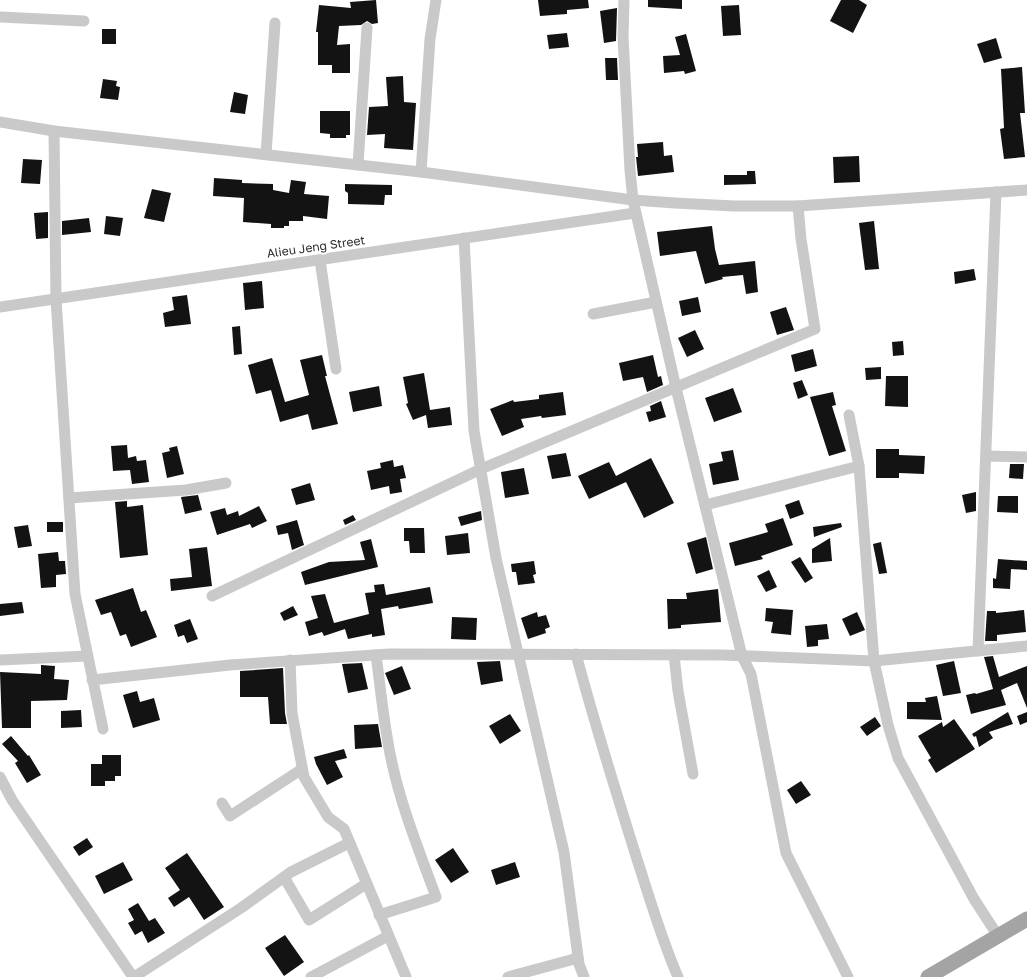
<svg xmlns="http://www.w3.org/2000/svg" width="1027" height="977" font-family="'Golos Text',sans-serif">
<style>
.building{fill:#131313}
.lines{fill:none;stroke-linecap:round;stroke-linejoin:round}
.minor{stroke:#c9c9c9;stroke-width:11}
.major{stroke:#a4a4a4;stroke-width:15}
.labels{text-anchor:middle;stroke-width:4;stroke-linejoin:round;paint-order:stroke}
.street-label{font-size:12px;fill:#2c2c2c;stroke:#fff}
</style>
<rect width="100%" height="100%" fill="#fff"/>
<!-- building -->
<g class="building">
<path d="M376,0L378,23L372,24L367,21L361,25L339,26L337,45L350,44V73H332V65H318V32H316L319,5L351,8L350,2Z"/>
<path d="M538,0H588L589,8L567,10V14L540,16Z"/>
<path d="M648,0H682V9L648,7Z"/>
<path d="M841,0H859L867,5L853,33L830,21Z"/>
<path d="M739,5L741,35L723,36L721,6Z"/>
<path d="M617,8L616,41L604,43L600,11Z"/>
<rect x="102" y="29" width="14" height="15"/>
<path d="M567,33L569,47L549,49L547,35Z"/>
<path d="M686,34L696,71L685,74L684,71L664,73L663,56L680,55L675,37Z"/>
<path d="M996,38L1002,58L984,63L977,44Z"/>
<path d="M605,58H617L618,80H606Z"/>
<path d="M1022,67L1025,113H1020L1025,157L1004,159L1000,129L1004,128L1001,69Z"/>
<path d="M403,76L404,102L416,103L413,150L384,148L385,134L367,135L369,107L388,106L386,77Z"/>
<path d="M103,79L117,81L116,86L120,87L118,100L100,98Z"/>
<path d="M234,92L248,95L245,114L230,112Z"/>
<path d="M320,111H350V135H346V138H330V134L320,133Z"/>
<path d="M663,142L664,156L672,155L674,172L638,176L636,157H638L637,144Z"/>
<path d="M859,156L860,182L834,183L833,157Z"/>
<path d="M23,159L42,160L40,184L21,183Z"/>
<path d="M747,171H755L756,184L724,185V175H747Z"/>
<path d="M214,178L242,180V183L273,184V190L289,193L291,180L306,182L304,194L329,196L327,219L303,216V221H289V226H284V228H271V224L243,222L244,198L213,196Z"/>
<path d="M345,184L392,185V195H385L384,205L348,204V193L345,191Z"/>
<path d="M152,189L171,193L164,222L144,218Z"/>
<path d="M48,212V238L36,239L34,213Z"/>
<path d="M106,216L123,218L120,236L104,234Z"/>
<path d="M89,218L91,232L62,235V221Z"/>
<path d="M874,221L879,269L865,270L859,223Z"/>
<path d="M712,226L715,249L719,265L755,261L758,292L746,294L743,275L722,277L723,279L705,284L696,251L660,256L657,232Z"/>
<path d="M974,269L976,280L955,284L954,272Z"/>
<path d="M262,281L264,308L245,310L243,283Z"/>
<path d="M187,295L191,324L165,327L163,313L174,310L172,297Z"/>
<path d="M698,297L701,312L682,316L679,301Z"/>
<path d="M786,307L794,330L777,335L770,312Z"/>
<path d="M240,326L242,354L234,355L232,327Z"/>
<path d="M695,330L704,349L687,357L678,338Z"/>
<path d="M903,341L904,355L893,356L892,342Z"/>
<path d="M813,349L817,366L795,372L791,355Z"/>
<path d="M322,355L327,376H325L338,424L312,430L308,414L280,422L271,390L256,394L248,365L272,358L285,402L309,395L300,360Z"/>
<path d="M653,355L658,377L661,376L663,385L647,392L643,377L623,381L619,363Z"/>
<path d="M881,367V379L866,380L865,368Z"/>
<path d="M424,373L430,410L450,407L452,425L428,428L426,415L413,420L406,404L408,403L403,377Z"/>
<path d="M886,376H908V407L885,406Z"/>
<path d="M802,380L808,395L798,399L793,383Z"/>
<path d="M379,386L382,406L353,412L349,392Z"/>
<path d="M733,388L742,412L714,422L705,398Z"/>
<path d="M563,392L566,415L542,418L541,416L521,419L524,427L502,436L490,409L513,400L514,402L539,399V395Z"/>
<path d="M833,392L836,405L832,406L846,451L829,456L810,397Z"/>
<path d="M661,401L666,417L649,422L646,412L651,411L650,406Z"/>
<path d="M127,445L128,458L136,456L137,461L146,460L149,482L132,484L130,470L113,471L111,446Z"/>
<path d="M177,446L184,474L167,478L162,453L170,451L169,448Z"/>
<path d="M876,449H899V455L925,456L924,474L899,473V478H876Z"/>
<path d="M733,450L739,480L713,485L709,464L723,461L721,452Z"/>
<path d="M566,453L571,476L552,479L547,456Z"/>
<path d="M651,458L674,503L644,518L626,482L589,499L578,476L609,462L616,476Z"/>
<path d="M393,460L394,467L403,465L406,478L400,479L402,492L390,494L389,486L371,490L367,471L381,468L380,463Z"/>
<path d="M1010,464H1024L1023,479L1009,478Z"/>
<path d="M524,468L529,494L505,498L501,472Z"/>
<path d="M310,483L315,500L296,505L291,489Z"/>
<path d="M976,492V511L966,513L962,495Z"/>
<path d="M198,495L202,510L185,514L181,497Z"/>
<path d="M998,496H1018V513L997,512Z"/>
<path d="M799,500L804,514L790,519L785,505Z"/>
<path d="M127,501V507L143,505L148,555L120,558L115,502Z"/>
<path d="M259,506L267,521L252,528L250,524L217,535L210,512L225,508L227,515L238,511L239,516Z"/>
<path d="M481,511L482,520L461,526L458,517Z"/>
<path d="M353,515L356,520L345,525L343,520Z"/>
<path d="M783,518L793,545L761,556L763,559L735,566L729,543L768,532L765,524Z"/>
<path d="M297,520L304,545L292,550L288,533L278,535L276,526Z"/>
<rect x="47" y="522" width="16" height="10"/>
<path d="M841,523L842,527L814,537L813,527Z"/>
<path d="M28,525L32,546L18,548L14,527Z"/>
<path d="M404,528H424L425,553H410L409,541H404Z"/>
<path d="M468,533L470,553L447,555L445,536Z"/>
<path d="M706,537L713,569L696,574L687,543Z"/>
<path d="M830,538L832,561L812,563V549Z"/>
<path d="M371,539L378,567L305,585L301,572L329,562L365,560L360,542Z"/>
<path d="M881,542L887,573L879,574L873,544Z"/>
<path d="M207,547L212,586L171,591L170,579L192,577L189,549Z"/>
<path d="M58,552L59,561H65L66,574L56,575V587L41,588L38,554Z"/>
<path d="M800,557L813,578L805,583L791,562Z"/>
<path d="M998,559L1027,561V570L1011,569L1010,589L993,588V578L996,579Z"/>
<path d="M534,561L536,574L533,575L535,583L518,585L516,572H512L511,564Z"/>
<path d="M769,570L777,587L766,592L757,576Z"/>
<path d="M384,584L386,595L430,587L433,603L399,609L398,606L381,609L385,635L372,637V634L348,639L345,629L324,636L322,632L309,636L305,622L318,618L311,596L325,594L334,623L369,614L365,593L375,592L374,585Z"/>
<path d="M133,588L141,612L146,610L157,637L131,647L126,634L120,636L111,612L101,615L95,600Z"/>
<path d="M718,589L721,622L681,625V628L668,629L667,599H687L686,593Z"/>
<path d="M22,602L24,613L0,616V604Z"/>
<path d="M293,606L298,615L284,621L280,613Z"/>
<path d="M766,608L793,610L791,635L771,633L773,622L765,621Z"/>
<path d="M1024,610L1026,632L997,635V641H985L987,611H996V613Z"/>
<path d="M537,612L538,617L546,615L550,627L545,629L546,633L528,639L521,618Z"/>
<path d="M857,612L865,630L850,636L842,619Z"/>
<path d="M452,617L477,618L476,640L451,639Z"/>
<path d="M190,619L198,639L187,643L184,635L178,637L174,625Z"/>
<path d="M827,624L829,639L818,640V646L807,647L805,626Z"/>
<path d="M993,656L999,677L1027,666V708L1017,683L1001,690L1006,705L971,714L966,695L975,693L976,694L993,689L984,657Z"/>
<path d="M500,661L503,681L481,685L477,662Z"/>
<path d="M954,661L961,693L943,696L936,665Z"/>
<path d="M362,663L368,689L348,693L342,664Z"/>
<path d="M41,665L55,666L54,679L69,680L67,700L31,701V728H2L0,672L41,674Z"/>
<path d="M402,666L411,689L394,695L385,673Z"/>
<path d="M283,668L285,713L287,724H270L268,697H240V671Z"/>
<path d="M137,691L140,702L154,698L160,720L133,728L123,695Z"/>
<path d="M937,696L942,720L907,719V702H926L925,698Z"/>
<path d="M81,710L82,727L61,728V711Z"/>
<path d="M1008,712L1013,724L989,732L993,738L979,747L976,736L974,737L972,734Z"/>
<path d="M1027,712V722L1020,725L1017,716Z"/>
<path d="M510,714L521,731L500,744L489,726Z"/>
<path d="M875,717L881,726L867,736L860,727Z"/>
<path d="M954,719L975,749L936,773L928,760L931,758L918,736L942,722L943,727Z"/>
<path d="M378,724L382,747L355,749L354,725Z"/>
<path d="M11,736L28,756L29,755L41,775L27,783L15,763L18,761L2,744Z"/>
<path d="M344,749L347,758L335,761L343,777L327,785L316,764L314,757Z"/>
<path d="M102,755H121V776H115V781H105V786H91V764H102Z"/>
<path d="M801,781L811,795L796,804L787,790Z"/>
<path d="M87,838L93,847L79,856L73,847Z"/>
<path d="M453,848L469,872L451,883L435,860Z"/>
<path d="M187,853L224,907L204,920L189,897L174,907L168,898L180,890L165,868Z"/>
<path d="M123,862L133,880L104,894L95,876Z"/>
<path d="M515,862L520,877L496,885L491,870Z"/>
<path d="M138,903L149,921L155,918L165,933L148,943L142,931L135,935L128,923L134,920L128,909Z"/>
<path d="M285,935L304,962L284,976L265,948Z"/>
</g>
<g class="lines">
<!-- minor -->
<g class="minor">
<path d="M624,0L623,37L630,170L633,200L676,388L742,656L751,674L786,853L848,977"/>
<path d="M0,17L84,21"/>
<path d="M0,122L54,131L421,172L633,200L675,203L734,206H798L1027,190"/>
<path d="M54,131L56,299L75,594L103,729"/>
<path d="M266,154L275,23"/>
<path d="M358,165L367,28"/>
<path d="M421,172L430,39L436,0"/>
<path d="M464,238L474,431L496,558L564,852L579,964L584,977"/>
<path d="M320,260L336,369"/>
<path d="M0,307L635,213"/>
<path d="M593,314L656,302"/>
<path d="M849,415L859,466L874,661L888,725L898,758L974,899L998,936"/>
<path d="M986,456L1027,457"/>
<path d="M69,498L186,490L226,483"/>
<path d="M705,505L859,466"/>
<path d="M212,596L481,469L815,329L801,239L798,206"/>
<path d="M978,651L996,192"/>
<path d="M576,654C594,722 615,789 636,856C649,896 661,938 678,977"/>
<path d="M376,655C381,691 384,728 392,763C402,809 420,853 436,897L379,915"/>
<path d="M674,655L678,691L693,774"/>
<path d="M0,660L87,656"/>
<path d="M290,660L292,713L304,777L328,817L344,829L406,977"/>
<path d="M92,680L230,665L389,654L723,655L874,661L1027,646"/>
<path d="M0,777L12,800L133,977"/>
<path d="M222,803L230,816L302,769"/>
<path d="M284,877L309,920L366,884"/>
<path d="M134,977L241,908L291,872L349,843"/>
<path d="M311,977L388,936"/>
<path d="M508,977L578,958"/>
</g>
<!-- major -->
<path class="major" d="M928,977L1027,919"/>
</g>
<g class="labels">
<!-- street labels -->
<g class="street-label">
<text transform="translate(316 247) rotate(-8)" y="4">Alieu Jeng Street</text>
</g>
</g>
</svg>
